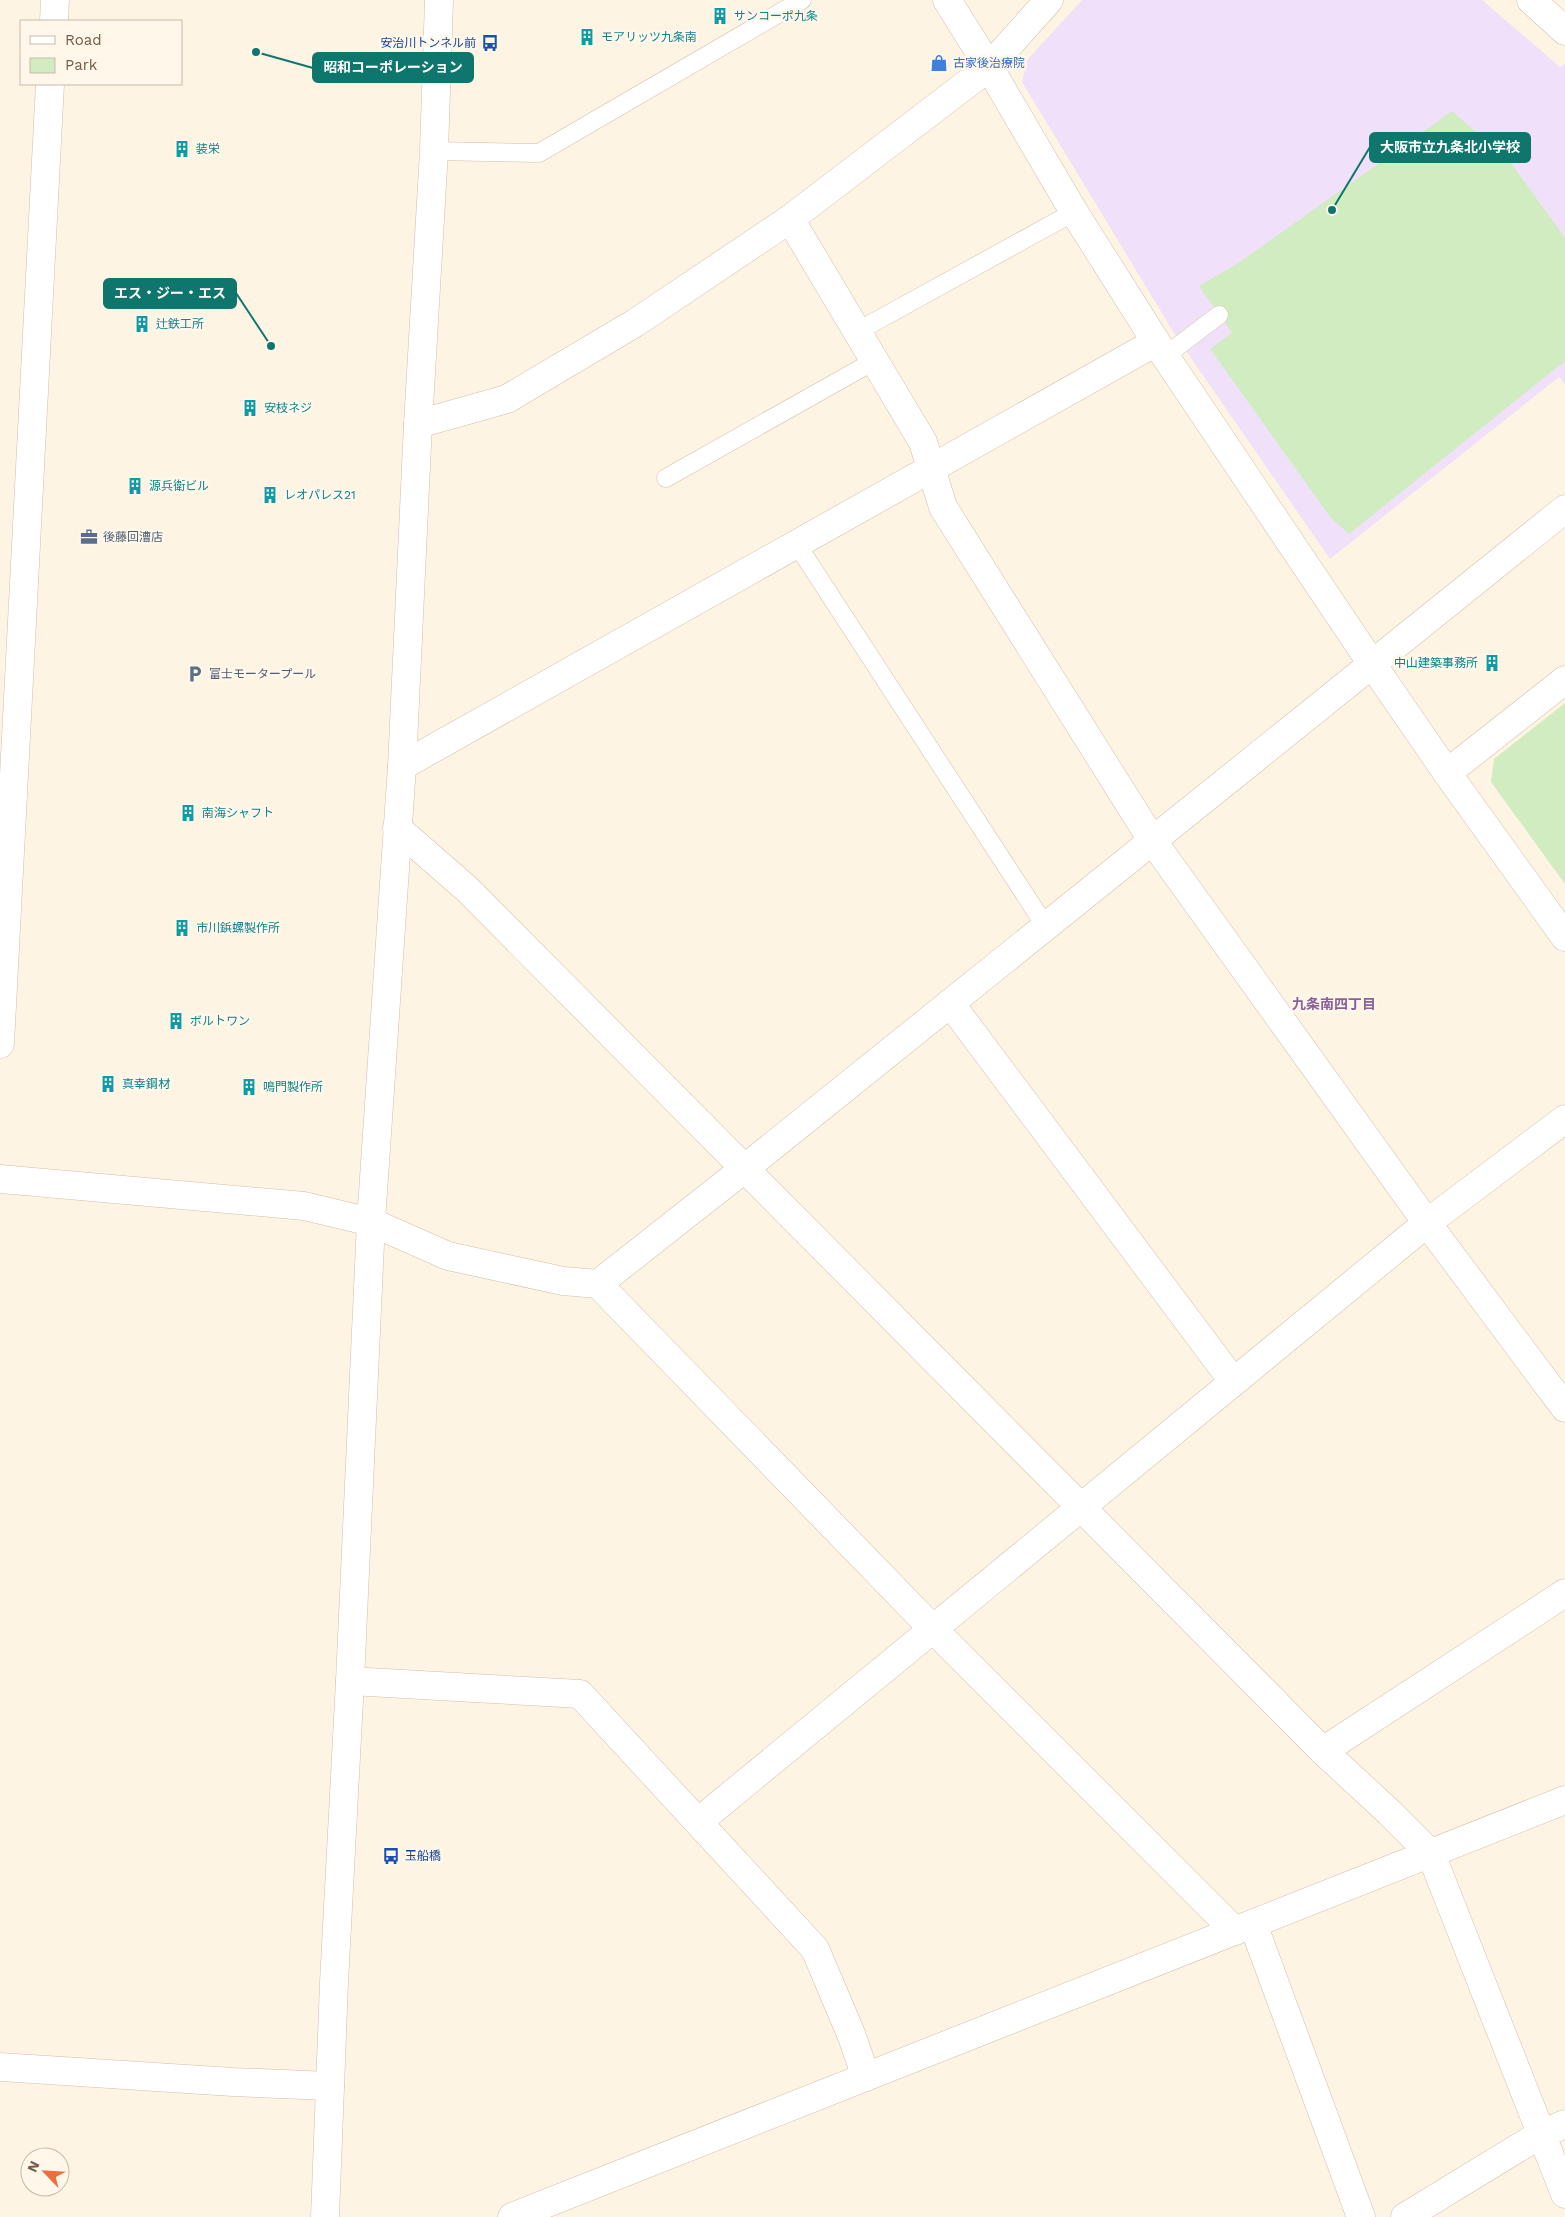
<svg xmlns="http://www.w3.org/2000/svg" width="1565" height="2217" font-family="'Work Sans','Noto Sans JP',sans-serif">
<style>
.education{fill:#f1e0fa}
.green{fill:#d1ecc0}
.lines{fill:none;stroke-linecap:round;stroke-linejoin:round}
.service-casing{stroke:#d2beab;stroke-width:19}
.minor-casing{stroke:#d2beab;stroke-width:29}
.tertiary-casing{stroke:#d2beab;stroke-width:29}
.service{stroke:#fff;stroke-width:18}
.minor{stroke:#fff;stroke-width:28}
.tertiary{stroke:#fff;stroke-width:28}
.labels{text-anchor:middle;stroke-width:5;stroke-linejoin:round;paint-order:stroke}
.culture-label{font-size:12px;fill:#0d838f;stroke:#fff8ea;text-anchor:start}
.transit-label{font-size:12px;fill:#164399;stroke:#fff8ea;text-anchor:end}
.shop-label{font-size:12px;fill:#366cbe;stroke:#fff8ea;text-anchor:start}
.service-label{font-size:12px;fill:#4e5e75;stroke:#fff8ea;text-anchor:start}
.neighbourhood-label{font-size:14px;font-weight:bold;fill:#8a629b;stroke:#fff8ea}
.leader{fill:none;stroke:#0f766e;stroke-width:2}
.callout-dot{fill:#0f766e;stroke:#fff8ea;stroke-width:2}
.callout{fill:#0f766e;stroke:#0f766e;stroke-width:2}
.callout-label{font-size:14px;text-anchor:middle;font-weight:bold;fill:#fff}
</style>
<rect width="100%" height="100%" fill="#fef4e3"/>
<!-- education -->
<path class="education" d="M1082,0H1482L1560,67L1565,64V384L1559,377L1330,559L1177,338L1022,82L1027,60Z"/>
<!-- green -->
<g class="green">
<path d="M1452,111L1511,163L1565,238V361L1349,534L1330,517L1210,349L1232,333L1199,286L1240,262Z"/>
<path d="M1565,703V884L1491,782L1494,759Z"/>
</g>
<g class="lines">
<!-- service casing -->
<g class="service-casing">
<g id="service">
<path d="M434,151L539,153L802,0"/>
<path d="M858,331L1074,212"/>
<path d="M1165,356L1219,315"/>
<path d="M666,478L874,361"/>
<path d="M796,543L1046,927"/>
</g>
</g>
<!-- minor casing -->
<g class="minor-casing">
<g id="minor">
<path d="M947,0L989,67L1074,212L1165,356L1372,664"/>
<path d="M1531,0L1565,31"/>
<path d="M54,21L55,0"/>
<path d="M790,219L923,442L943,507L1152,840L1427,1223L1565,1408"/>
<path d="M402,766L1156,342"/>
<path d="M1447,773L1565,680"/>
<path d="M397,828L467,889L1323,1751L1390,1813L1431,1854L1565,2194"/>
<path d="M950,1003L1233,1381"/>
<path d="M0,1044L50,84"/>
<path d="M0,1179L304,1206L371,1222L448,1256L563,1281L598,1284L933,1629L1235,1931"/>
<path d="M350,1681L580,1694L815,1949L851,2034L866,2077"/>
<path d="M1323,1751L1565,1593"/>
<path d="M698,1822L1427,1223L1565,1119"/>
<path d="M1253,1924L1361,2217"/>
<path d="M0,2067L233,2082L330,2086"/>
<path d="M1405,2217L1541,2134"/>
</g>
</g>
<!-- tertiary casing -->
<g class="tertiary-casing">
<g id="tertiary">
<path d="M418,424L507,399L635,323L790,219L989,67L1049,0"/>
<path d="M1372,664L1447,773L1565,937"/>
<path d="M598,1284L744,1169L1565,509"/>
<path d="M1541,2134L1565,2124"/>
<path d="M325,2217L334,1983L350,1681L371,1222L402,766L418,424L434,151L439,0"/>
<path d="M512,2217L1565,1800"/>
</g>
</g>
<!-- service -->
<use href="#service" class="service"/>
<!-- minor -->
<use href="#minor" class="minor"/>
<!-- tertiary -->
<use href="#tertiary" class="tertiary"/>
</g>
<!-- icons -->
<defs>
<g id="building-bare" transform="scale(1.35)"><path d="M-4-6H4V6H1V3H-1V6H-4ZM-2.5-4.3h1.7v1.8h-1.7ZM.8-4.3h1.7v1.8H.8ZM-2.5-1h1.7V.8h-1.7ZM.8-1h1.7V.8H.8Z" fill="#0f9aa8" stroke="#fff8ea" stroke-width="2.5" paint-order="stroke"/></g>
<g id="bus-bare" transform="scale(1.35)"><path d="M-5-6H5V4H4V6H2V4H-2V6H-4V4H-5ZM-3.5-4V0h7V-4ZM-3.5 1.2v1.5H-2V1.2ZM2 1.2v1.5H3.5V1.2Z" fill="#1a4fb4" stroke="#fff8ea" stroke-width="2.5" paint-order="stroke"/></g>
<g id="shop-bare" transform="scale(1.35)"><path d="M-5-2.5h2.3a2.7 3.5 0 0 1 5.4 0H5L5.5 6h-11ZM-1.5-2.5h3a1.5 2.3 0 0 0-3 0Z" fill="#3f7fe0" stroke="#fff8ea" stroke-width="2.5" paint-order="stroke"/></g>
<g id="office-bare" transform="scale(1.35)"><path d="M-6-3h4V-5.5h4V-3h4V5H-6ZM-1-4.5V-3h2v-1.5ZM-6 0V1H6V0Z" fill="#5c6f8a" stroke="#fff8ea" stroke-width="2.5" paint-order="stroke"/></g>
<g id="parking-bare" transform="scale(1.35)"><path d="M-3.5-5.5H1a3.5 3.5 0 0 1 0 7H-1V5.5H-3.5ZM-1-3.4V-.6H.8a1.4 1.4 0 0 0 0-2.8Z" fill="#5c6f8a" stroke="#fff8ea" stroke-width="2.5" paint-order="stroke"/></g>
</defs>
<g fill-rule="evenodd">
<use href="#building-bare" x="720" y="16"/>
<use href="#building-bare" x="587" y="37"/>
<use href="#bus-bare" x="490" y="43"/>
<use href="#shop-bare" x="939" y="63"/>
<use href="#building-bare" x="182" y="149"/>
<use href="#building-bare" x="142" y="324"/>
<use href="#building-bare" x="250" y="408"/>
<use href="#building-bare" x="135" y="486"/>
<use href="#building-bare" x="270" y="495"/>
<use href="#office-bare" x="89" y="537"/>
<use href="#building-bare" x="1492" y="663"/>
<use href="#parking-bare" x="195" y="674"/>
<use href="#building-bare" x="188" y="813"/>
<use href="#building-bare" x="182" y="928"/>
<use href="#building-bare" x="176" y="1021"/>
<use href="#building-bare" x="108" y="1084"/>
<use href="#building-bare" x="249" y="1087"/>
<use href="#bus-bare" x="391" y="1856"/>
</g>
<g class="labels">
<!-- culture labels -->
<g class="culture-label">
<text x="734" y="20">サンコーポ九条</text>
<text x="601" y="41">モアリッツ九条南</text>
<text x="196" y="153">装栄</text>
<text x="156" y="328">辻鉄工所</text>
<text x="264" y="412">安枝ネジ</text>
<text x="149" y="490">源兵衛ビル</text>
<text x="284" y="499">レオパレス21</text>
<text x="1478" y="667" text-anchor="end">中山建築事務所</text>
<text x="202" y="817">南海シャフト</text>
<text x="196" y="932">市川鋲螺製作所</text>
<text x="190" y="1025">ボルトワン</text>
<text x="122" y="1088">真幸鋼材</text>
<text x="263" y="1091">鳴門製作所</text>
</g>
<!-- transit labels -->
<g class="transit-label">
<text x="476" y="47">安治川トンネル前</text>
<text x="405" y="1860" text-anchor="start">玉船橋</text>
</g>
<!-- shop labels -->
<g class="shop-label">
<text x="953" y="67">古家後治療院</text>
</g>
<!-- service labels -->
<g class="service-label">
<text x="103" y="541">後藤回漕店</text>
<text x="209" y="678">富士モータープール</text>
</g>
<!-- neighbourhood labels -->
<g class="neighbourhood-label">
<text x="1334" y="1009">九条南四丁目</text>
</g>
</g>
<!-- callouts -->
<path class="leader" d="M256 52L313 68M1332 210L1370 147M271 346L236 293"/>
<g class="callout-dot">
<circle cx="256" cy="52" r="5"/>
<circle cx="1332" cy="210" r="5"/>
<circle cx="271" cy="346" r="5"/>
</g>
<g class="callout">
<rect x="313" y="53" width="160" height="29" rx="5"/>
<rect x="1370" y="133" width="160" height="29" rx="5"/>
<rect x="104" y="279" width="132" height="29" rx="5"/>
</g>
<g class="callout-label">
<text x="393" y="72">昭和コーポレーション</text>
<text x="1450" y="152">大阪市立九条北小学校</text>
<text x="170" y="298">エス・ジー・エス</text>
</g>
<!-- legend -->
<rect x="20" y="20" width="162" height="65" fill="#fff8ea" stroke="#c9b9a9"/>
<rect x="30" y="36" width="25" height="8" fill="#ffffff" stroke="#c9b9a9"/>
<text x="65" y="45" font-size="15" fill="#775a47">Road</text>
<rect x="30" y="58" width="25" height="15" fill="#d1ecc0" stroke="#c9b9a9"/>
<text x="65" y="70" font-size="15" fill="#775a47">Park</text>
<!-- north arrow -->
<g transform="translate(45 2172) rotate(295)"><circle r="24" fill="#fff8ea" stroke="#c9b9a9"/>
<path d="M0-4L9 19L0 12L-9 19Z" fill="#ef6e40"/>
<text y="-8" font-size="14" font-weight="bold" text-anchor="middle" fill="#775a47">N</text>
</g>
</svg>
